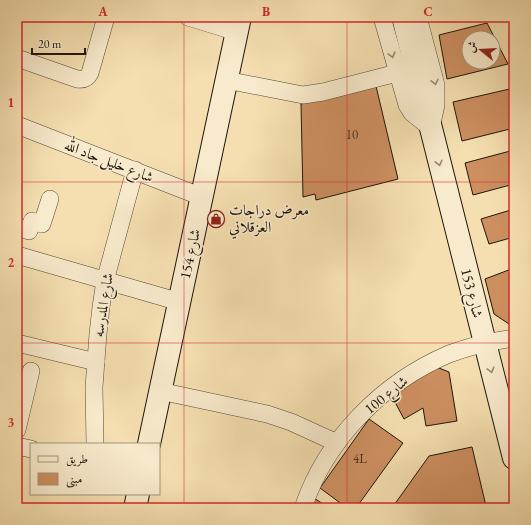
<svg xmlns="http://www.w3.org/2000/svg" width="531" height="525" font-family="'EB Garamond',Amiri,serif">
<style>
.building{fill:#cd8f60;stroke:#1d150d;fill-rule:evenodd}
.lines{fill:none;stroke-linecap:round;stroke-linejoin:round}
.street-casing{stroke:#534836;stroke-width:18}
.secondary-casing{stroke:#1d150d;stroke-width:24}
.street{stroke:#f8eacc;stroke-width:17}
.secondary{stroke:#f8eacc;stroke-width:22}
.oneway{stroke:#958a76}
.grid{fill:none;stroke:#d62828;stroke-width:1;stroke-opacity:0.55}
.labels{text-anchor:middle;stroke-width:3;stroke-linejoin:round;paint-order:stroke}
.number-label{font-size:13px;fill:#493422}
.street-label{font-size:15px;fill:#1d150d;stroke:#f8eacc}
.poi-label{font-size:15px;fill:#1d150d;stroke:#f8eacc;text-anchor:start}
.neatline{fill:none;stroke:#d62828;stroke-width:1.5}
.grid-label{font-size:13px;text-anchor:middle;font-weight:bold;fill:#d62828}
</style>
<rect width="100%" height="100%" fill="#f5dfb0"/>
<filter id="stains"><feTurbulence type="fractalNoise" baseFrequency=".005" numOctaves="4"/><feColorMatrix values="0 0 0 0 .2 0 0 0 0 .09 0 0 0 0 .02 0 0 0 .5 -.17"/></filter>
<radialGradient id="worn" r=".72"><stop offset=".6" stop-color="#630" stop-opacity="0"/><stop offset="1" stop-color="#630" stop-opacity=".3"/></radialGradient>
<!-- building -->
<g class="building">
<path d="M487,23L508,64L447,79L439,35ZM469,38H493V62H469Z"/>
<path d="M376,86L398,179L316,200L315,194L303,197L301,104Z"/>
<path d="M514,88V128L462,141L453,102Z"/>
<path d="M514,150V184L473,195L465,163Z"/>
<path d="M514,209V237L489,244L481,219Z"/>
<path d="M514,268V324H509L494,314L485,279Z"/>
<path d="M434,366L449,372L457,421L426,426L423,408L404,419L389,391Z"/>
<path d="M369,419L403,443L356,508H347L320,488Z"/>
<path d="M472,447L486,506L483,508H392L429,456Z"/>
<path d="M314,498L329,508H310Z"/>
</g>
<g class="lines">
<!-- street casing -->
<g class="street-casing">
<g id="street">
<path d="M188,17L237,32"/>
<path d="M382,17L407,105L412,113L431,128L436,105V85L418,17"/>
<path d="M17,58L77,79C83,80 87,79 90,73L106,17"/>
<path d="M226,80L303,95L323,92L397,73"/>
<path d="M17,125L202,197"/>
<path d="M17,227L29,231L32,221L42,224L50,199"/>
<path d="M17,255L180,302"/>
<path d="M17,343L96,362"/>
<path d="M160,391L267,414L291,422L337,443"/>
<path d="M17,430L31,371"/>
<path d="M95,444L94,387L98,334L101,307L105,281L135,170"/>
<path d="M17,446L31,449"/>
<path d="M303,508C326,439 383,382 449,354C470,346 492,341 514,338"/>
</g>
</g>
<!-- secondary casing -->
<g class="secondary-casing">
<g id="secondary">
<path d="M403,17L514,458"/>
<path d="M149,444L240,17"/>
<path d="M135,508L138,494"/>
</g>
</g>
<!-- street -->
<use href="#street" class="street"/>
<!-- secondary -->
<use href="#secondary" class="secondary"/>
</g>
<!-- one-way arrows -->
<defs><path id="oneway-chevron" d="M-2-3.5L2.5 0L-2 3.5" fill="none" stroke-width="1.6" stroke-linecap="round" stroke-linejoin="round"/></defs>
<g class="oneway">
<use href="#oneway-chevron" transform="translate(392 55) rotate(75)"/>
<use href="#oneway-chevron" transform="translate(435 82) rotate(77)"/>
<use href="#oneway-chevron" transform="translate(439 163) rotate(76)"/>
<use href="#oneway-chevron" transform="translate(491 370) rotate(75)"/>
</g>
<!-- grid -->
<path class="grid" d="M184,17V508M347,17V508M17,182H514M17,343H514"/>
<!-- icons -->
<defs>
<g id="shop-ring" transform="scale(0.9)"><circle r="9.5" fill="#f8eacc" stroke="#8f2418" stroke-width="1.5"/><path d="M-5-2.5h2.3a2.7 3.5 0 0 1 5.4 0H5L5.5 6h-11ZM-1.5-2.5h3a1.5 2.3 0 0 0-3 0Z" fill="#8f2418"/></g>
</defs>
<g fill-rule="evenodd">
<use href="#shop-ring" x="216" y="219"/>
</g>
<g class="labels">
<!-- number labels -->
<g class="number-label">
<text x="352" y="139">10</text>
<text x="360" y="463">4L</text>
</g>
<!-- street labels -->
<g class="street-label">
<text transform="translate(109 161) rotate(21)" y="5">شارع خليل جاد الله</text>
<text transform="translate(190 254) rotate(-78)" y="5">شارع 154</text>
<text transform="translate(472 293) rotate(76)" y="5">شارع 153</text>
<text transform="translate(103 305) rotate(-81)" y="5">شارع المدرسه</text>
<text transform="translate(386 395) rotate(-39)" y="5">شارع 100</text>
</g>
<!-- poi labels -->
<g class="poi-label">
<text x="229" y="215">معرض دراجات<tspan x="229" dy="17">العزقلاني</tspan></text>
</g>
</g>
<!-- margin -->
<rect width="531" height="525" fill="none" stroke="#f5dfb0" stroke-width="44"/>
<!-- legend -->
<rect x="30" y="443" width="130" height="52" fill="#f8eacc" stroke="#a09580"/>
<rect x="38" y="456" width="20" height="6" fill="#f8eacc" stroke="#a09580"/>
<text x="66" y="463" font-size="12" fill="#1d150d">طريق</text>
<rect x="38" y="473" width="20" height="12" fill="#cd8f60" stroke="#a09580"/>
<text x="66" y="483" font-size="12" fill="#1d150d">مبنى</text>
<!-- north arrow -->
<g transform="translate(481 50) rotate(288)"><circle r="19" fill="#f8eacc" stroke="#a09580"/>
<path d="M0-3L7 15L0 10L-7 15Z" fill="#8f2418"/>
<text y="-6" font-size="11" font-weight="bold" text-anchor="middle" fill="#1d150d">ش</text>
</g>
<!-- scale -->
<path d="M32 48v6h53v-6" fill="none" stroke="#1d150d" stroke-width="2"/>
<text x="38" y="48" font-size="12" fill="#1d150d" stroke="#f8eacc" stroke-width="3" paint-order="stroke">20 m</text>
<rect x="22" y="22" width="487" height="481" class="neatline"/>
<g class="grid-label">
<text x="103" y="16">A</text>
<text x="266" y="16">B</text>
<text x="428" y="16">C</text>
<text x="11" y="107">1</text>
<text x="11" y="267">2</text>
<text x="11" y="427">3</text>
</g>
<rect width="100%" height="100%" filter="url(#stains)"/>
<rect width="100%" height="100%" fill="url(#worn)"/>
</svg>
